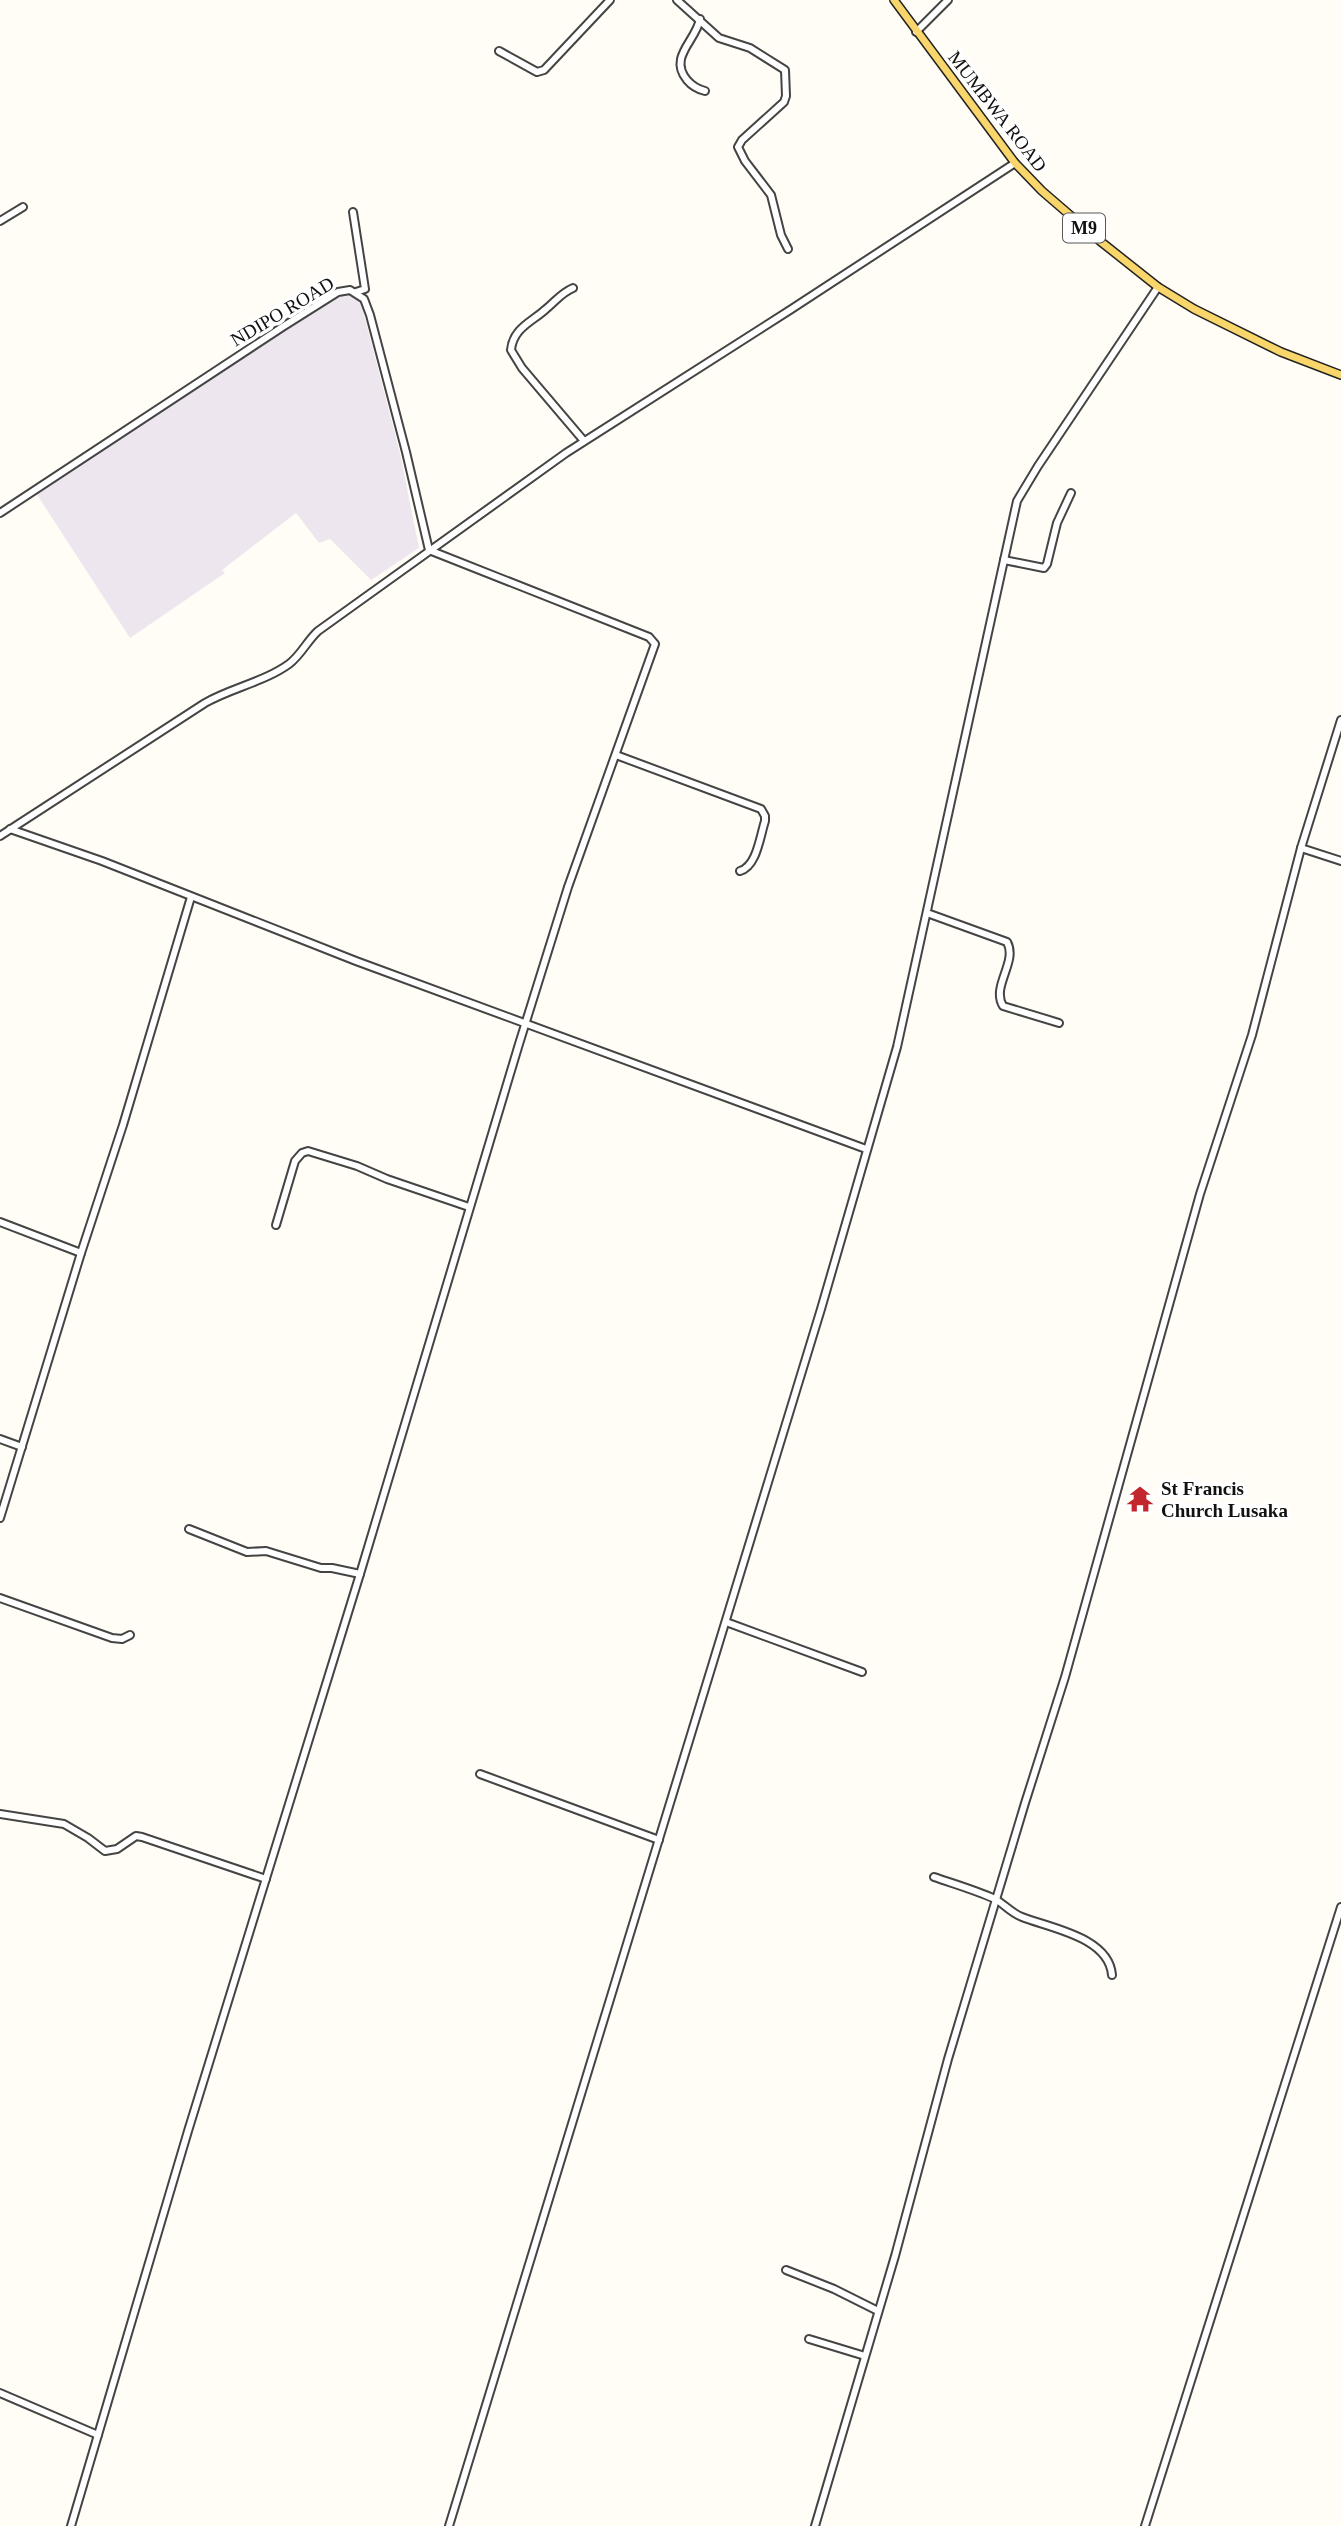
<svg xmlns="http://www.w3.org/2000/svg" width="1341" height="2526" font-family="Georgia,serif">
<style>
.industrial{fill:#eee6ef}
.lines{fill:none;stroke-linecap:round;stroke-linejoin:round}
.minor-casing{stroke:#444;stroke-width:10}
.major-casing{stroke:#222;stroke-width:10}
.minor{stroke:#fff;stroke-width:6}
.major{stroke:#f9d66b;stroke-width:7}
.labels{text-anchor:middle;stroke-width:7;stroke-linejoin:round;paint-order:stroke}
.shield{fill:#fff;stroke:#585858;stroke-width:2}
.shield-label{font-size:18px;font-weight:bold;fill:#111}
.street-label{font-size:19px;fill:#111;stroke:#fff}
.poi-label{font-size:19px;font-weight:bold;fill:#111;stroke:#fff;text-anchor:start}
</style>
<rect width="100%" height="100%" fill="#fffdf5"/>
<!-- industrial -->
<path class="industrial" d="M345,292L359,296L400,453L419,548L371,580L330,539L319,543L296,513L222,570L225,573L130,638L34,490L334,294Z"/>
<g class="lines">
<!-- minor casing -->
<g class="minor-casing">
<g id="minor">
<path d="M677,0L719,38L750,48L785,70L786,96L784,102L742,140L738,147L745,161L771,195L781,235L788,249"/>
<path d="M700,19C696,41 668,57 687,80C692,86 697,89 705,91"/>
<path d="M916,32L948,0"/>
<path d="M499,51L537,72L544,70L610,0"/>
<path d="M353,212L365,289L356,292"/>
<path d="M0,221L23,207"/>
<path d="M573,288C561,293 556,301 546,309C532,322 513,328 511,350L522,368L584,441"/>
<path d="M0,513L284,326L338,292L350,290L364,299L370,315L406,452L429,550L649,637L655,644L568,887L519,1044L360,1574L188,2131L71,2526"/>
<path d="M1004,560L1044,568L1047,564L1057,523L1071,493"/>
<path d="M616,755L761,809L765,816V821C760,836 757,866 740,871"/>
<path d="M10,829L102,861L356,961L866,1149"/>
<path d="M0,836L205,703C231,688 264,682 289,664C301,655 307,641 318,631L566,453L790,310L1015,163"/>
<path d="M1301,848L1341,861"/>
<path d="M927,913L1007,942C1018,962 991,986 1003,1006L1059,1023"/>
<path d="M0,1222L81,1253"/>
<path d="M276,1225L295,1161L302,1153L308,1151L357,1166L387,1179L469,1207"/>
<path d="M0,1439L22,1447"/>
<path d="M0,1518L81,1253L123,1125L191,897"/>
<path d="M189,1529L247,1552L266,1551L321,1568H332L360,1574"/>
<path d="M0,1598L112,1638L122,1639L130,1635"/>
<path d="M726,1622L862,1672"/>
<path d="M480,1774L659,1840"/>
<path d="M0,1814L64,1824L88,1838L105,1851L117,1849L136,1836L142,1837L266,1879"/>
<path d="M934,1877C954,1884 975,1890 995,1899C1004,1904 1011,1913 1022,1917C1050,1928 1109,1937 1112,1975"/>
<path d="M786,2270L834,2289L878,2311"/>
<path d="M809,2339L865,2356"/>
<path d="M0,2393L98,2435"/>
<path d="M449,2526L821,1309L897,1047L1017,501L1038,466L1158,287"/>
<path d="M815,2526L895,2256L948,2059L1025,1803L1065,1677L1200,1194L1252,1035L1301,848L1341,720"/>
<path d="M1145,2526L1341,1907"/>
</g>
</g>
<!-- major casing -->
<g class="major-casing">
<path id="major" d="M894,0L1015,163L1042,191L1100,241L1158,287L1194,309L1281,352L1341,375"/>
</g>
<!-- minor -->
<use href="#minor" class="minor"/>
<!-- major -->
<use href="#major" class="major"/>
</g>
<!-- icons -->
<defs>
<g id="temple-bare" transform="scale(2.1)"><path d="M0-6L5-2H3V0L6.5 2.5H4V6H1.5V3h-3V6H-4V2.5H-6.5L-3 0V-2H-5Z" fill="#c4262e" stroke="#fff" stroke-width="2.5" paint-order="stroke"/></g>
</defs>
<g fill-rule="evenodd">
<use href="#temple-bare" x="1140" y="1499"/>
</g>
<g class="labels">
<!-- shield labels -->
<rect class="shield" x="1063" y="213.5" width="42" height="29" rx="5"/>
<g class="shield-label">
<text x="1084" y="234">M9</text>
</g>
<!-- street labels -->
<g class="street-label">
<text transform="translate(998 111) rotate(52)" y="7">MUMBWA ROAD</text>
<text transform="translate(282 311) rotate(-31)" y="7">NDIPO ROAD</text>
</g>
<!-- poi labels -->
<g class="poi-label">
<text x="1161" y="1495">St Francis<tspan x="1161" dy="22">Church Lusaka</tspan></text>
</g>
</g>
</svg>
